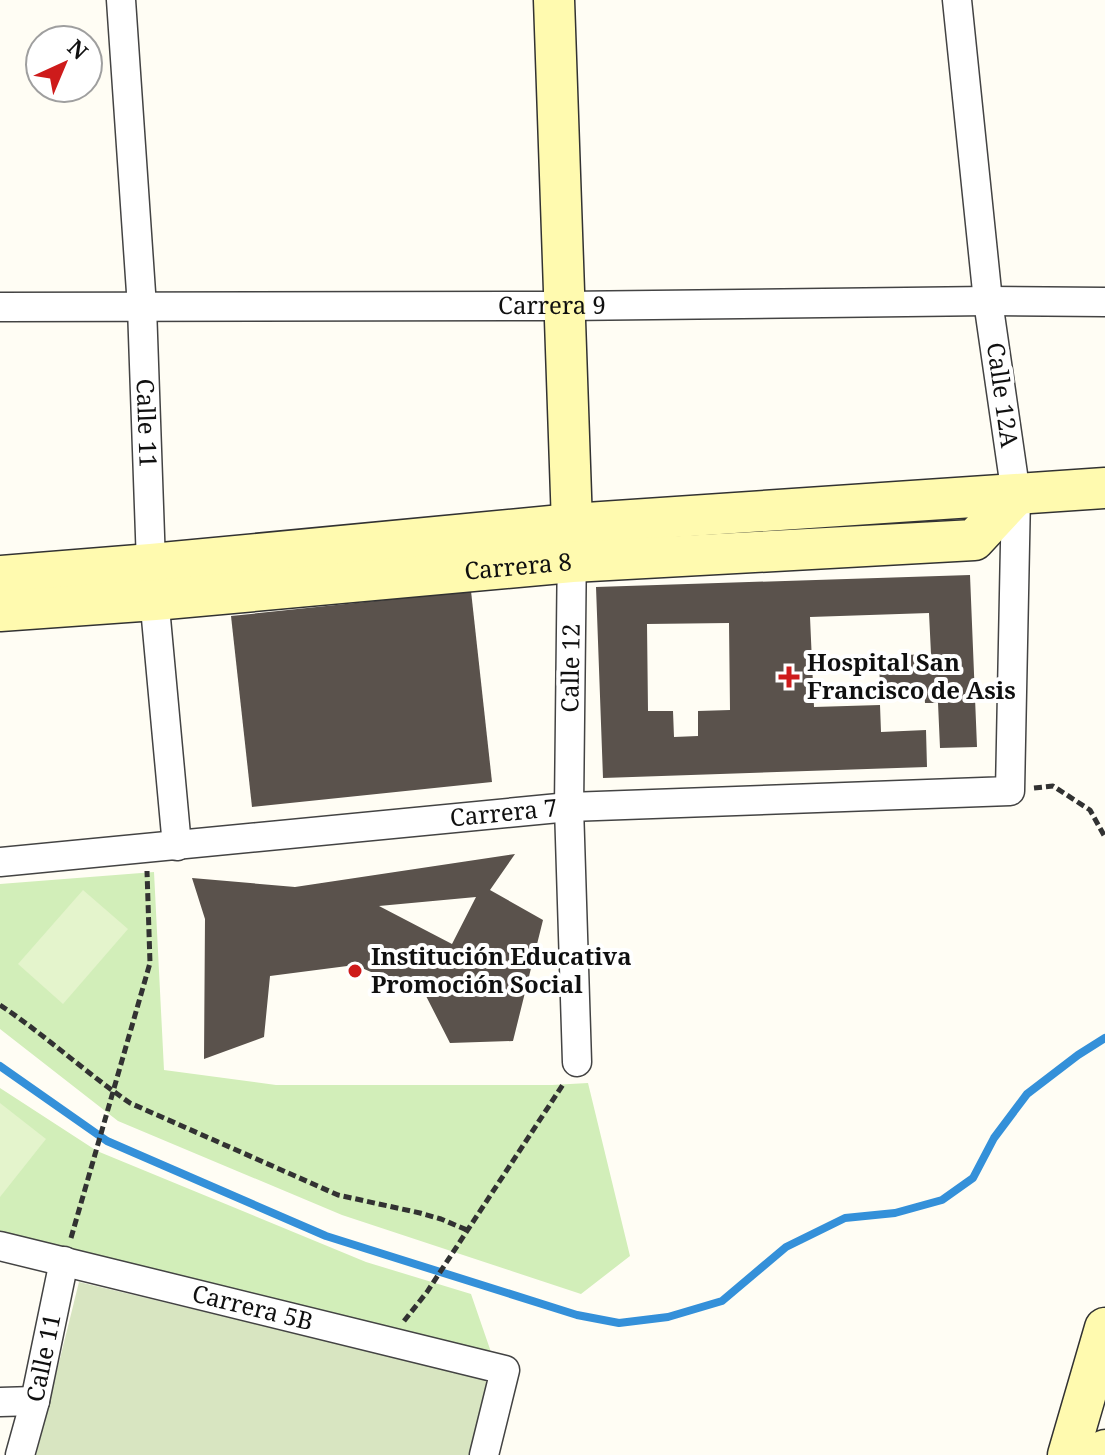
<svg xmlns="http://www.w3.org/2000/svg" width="1105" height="1455" font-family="'Noto Serif',serif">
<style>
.green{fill:#d2eeb9}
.cemetery{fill:#d8e5c1}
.pitch{fill:#e4f4cc}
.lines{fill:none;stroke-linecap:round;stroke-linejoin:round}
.stream{stroke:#3490d9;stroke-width:8}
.building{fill:#5a524c;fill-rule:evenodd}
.street-casing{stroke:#434343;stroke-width:31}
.secondary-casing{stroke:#323232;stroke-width:43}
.path{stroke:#323232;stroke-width:5;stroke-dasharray:8 4;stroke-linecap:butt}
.street{stroke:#fff;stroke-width:28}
.secondary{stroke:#fffaaf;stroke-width:40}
.poi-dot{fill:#ce1b1b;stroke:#fff;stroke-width:3}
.labels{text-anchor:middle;stroke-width:8;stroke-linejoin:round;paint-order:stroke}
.street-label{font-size:24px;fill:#101010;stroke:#fff}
.poi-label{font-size:24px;font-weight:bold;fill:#101010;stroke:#fff;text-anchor:start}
</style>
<rect width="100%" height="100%" fill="#fffdf4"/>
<!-- green -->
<g class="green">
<path d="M154,872L164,1070L276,1085H552L588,1083L630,1256L581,1294L342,1215L118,1121L0,1029V884Z"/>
<path d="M0,1088L97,1151L366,1262L471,1294L492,1355L0,1231Z"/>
</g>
<!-- cemetery -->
<path class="cemetery" d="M79,1282L492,1380L473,1455H36Z"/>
<!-- pitch -->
<g class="pitch">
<path d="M83,890L128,929L63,1004L18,964Z"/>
<path d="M0,1103L46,1139L0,1197Z"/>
</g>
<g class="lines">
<!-- stream -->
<path class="stream" d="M0,1066L107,1141L326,1236L577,1315L619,1323L668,1317L722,1301L786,1247L845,1218L895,1213L942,1200L973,1178L994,1138L1027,1094L1078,1055L1105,1038"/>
</g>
<!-- building -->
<g class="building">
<path d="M970,575L977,747L940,748L938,703H925L924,689L880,690L879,656L931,654L929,613L810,617L814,707L880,705L881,732L926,730L927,767L603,778L596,587ZM729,623L730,710L698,711V736L674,737L673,711H648L647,624Z"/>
<path d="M471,591L492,782L252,807L231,616Z"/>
<path d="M515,854L490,890L543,920L513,1041L450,1043L426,996L355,965L270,976L264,1037L204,1059L205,919L192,878L295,887ZM476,897L452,944L379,906Z"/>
</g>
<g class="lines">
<!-- street casing -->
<g class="street-casing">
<g id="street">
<path id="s1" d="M121,0L142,307L151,564L177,846"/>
<path id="s2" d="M0,307L565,306L988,301L1105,302"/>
<path d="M572,543L569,807L577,1062"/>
<path id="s3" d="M0,862L569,807L1010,791L1016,495L988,301L957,0"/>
<path id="s4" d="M0,1246L505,1370L484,1455"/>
<path d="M0,1402L35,1401"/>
<path id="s5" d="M20,1455L35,1401L64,1261"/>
</g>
</g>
<!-- secondary casing -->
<g class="secondary-casing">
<g id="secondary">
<path d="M554,0L572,524"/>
<path d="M0,576L151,564L572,524L1105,488"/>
<path id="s6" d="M0,611L155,600L572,562L974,540L1016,495"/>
<path d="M1068,1455L1105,1328"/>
<path d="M1104,1455L1105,1450"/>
</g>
</g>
<!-- path -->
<g class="path">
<path d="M1034,788L1053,786L1090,810L1105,837"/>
<path d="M0,1005C45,1035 85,1072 130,1103L338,1195L420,1213L441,1219L467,1230"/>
<path d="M71,1238L150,963L147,871"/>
<path d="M404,1321L427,1292L564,1083"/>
</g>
<!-- street -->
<use href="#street" class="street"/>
<!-- secondary -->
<use href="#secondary" class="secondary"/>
</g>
<!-- markers -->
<g class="poi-dot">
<path d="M785 665h8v8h8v8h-8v8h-8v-8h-8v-8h8z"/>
<circle cx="355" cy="971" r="8"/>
</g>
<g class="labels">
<!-- street labels -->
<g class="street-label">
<text dy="8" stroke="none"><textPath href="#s2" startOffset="552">Carrera 9</textPath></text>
<text transform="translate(1002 395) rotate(82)" y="8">Calle 12A</text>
<text dy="8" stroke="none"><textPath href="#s1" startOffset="424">Calle 11</textPath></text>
<text dy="8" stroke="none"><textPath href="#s6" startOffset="520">Carrera 8</textPath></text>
<text transform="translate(571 668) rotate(-89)" y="8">Calle 12</text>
<text dy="8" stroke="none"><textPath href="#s3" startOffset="506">Carrera 7</textPath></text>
<text dy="8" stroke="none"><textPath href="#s4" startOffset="260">Carrera 5B</textPath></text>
<text dy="8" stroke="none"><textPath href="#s5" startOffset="100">Calle 11</textPath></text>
</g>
<!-- poi labels -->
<g class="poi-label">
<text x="807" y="671">Hospital San<tspan x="807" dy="28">Francisco de Asis</tspan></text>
<text x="371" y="965">Institución Educativa<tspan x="371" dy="28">Promoción Social</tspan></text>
</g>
</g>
<!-- north arrow -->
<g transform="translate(64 64) rotate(44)"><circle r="38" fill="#ffffff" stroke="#9f9f9f" stroke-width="2"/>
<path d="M0-6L14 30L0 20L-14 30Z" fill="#ce1b1b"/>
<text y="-12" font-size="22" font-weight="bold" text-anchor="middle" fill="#101010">N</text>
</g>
</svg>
